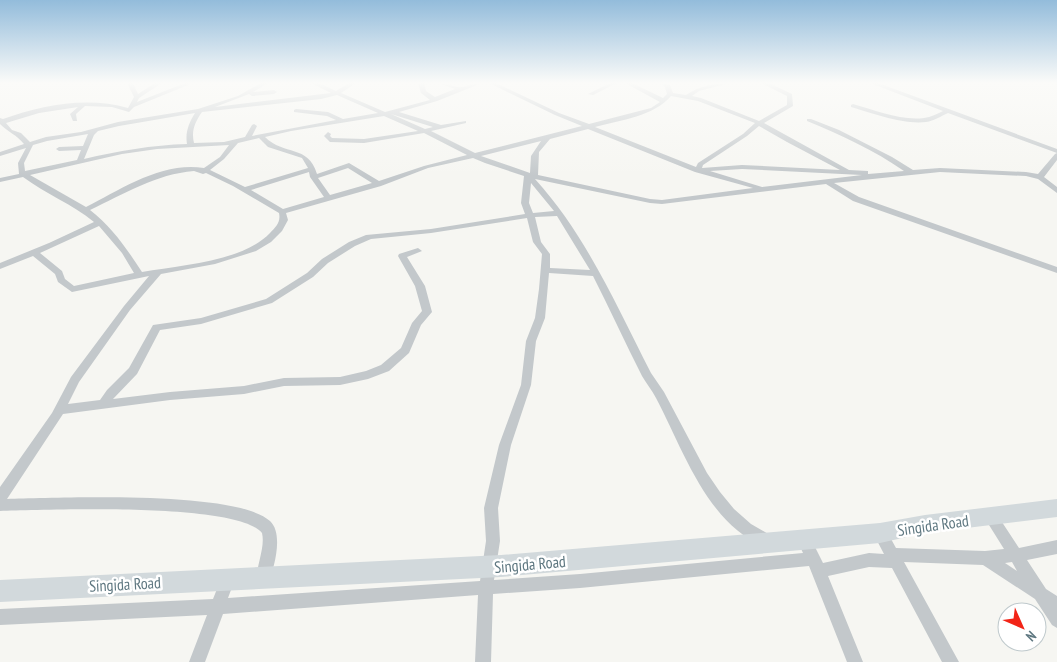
<svg xmlns="http://www.w3.org/2000/svg" width="1057" height="662" font-family="'PT Sans Narrow',sans-serif">
<style>
.lines{fill:none;stroke-linecap:round;stroke-linejoin:round}
.minor{fill:#c3c8cb;fill-rule:evenodd}
.highway{fill:#d2d9dc;fill-rule:evenodd}
.labels{text-anchor:middle;stroke-width:5;stroke-linejoin:round;paint-order:stroke}
.near-street-label{font-size:16px;fill:#5e7780;stroke:#fff}
</style>
<rect width="100%" height="100%" fill="#f6f6f2"/>
<g class="lines">
<!-- minor -->
<g class="minor">
<path d="M127,83H133L138,94L155,83H162L139,98L137,102L185,83H193L134,107L129,112L112,107L85,106L76,114L77,121H73L70,114L78,107L39,113L6,123L12,130L21,133L30,142L46,137L81,132L118,122L198,109L238,96L261,83H268L253,92L274,90L277,92L274,94L252,96L249,94L215,107L331,93L311,83H319L336,91L349,83H356L341,93L385,112L430,100L421,93L418,83H424L426,91L435,97L455,89L438,83C445,83 456,88 462,87C469,86 475,83 482,83L437,101L399,112L441,125L466,121V123L431,131L475,153L582,126L555,115L489,83H496L559,113L589,124L651,108L660,102L625,83H632L663,98L667,94L665,87L660,83L670,85L673,93L686,95C699,86 715,83 730,83L699,91L692,96L701,98L759,121L787,105V96L761,83H769L792,94L793,106L764,123L849,170L868,171V174L904,171C874,150 841,135 807,121V119H811L839,130L892,157L913,170L940,168L1026,172L1038,174L1055,154L1057,153L948,113C941,116 934,121 926,122C904,125 872,113 851,107V105L853,104C875,110 901,121 924,118C931,117 937,114 943,111L870,83H878L1057,149V160L1044,177L1057,187V193L1038,179L1026,176L940,172L834,183L859,197L1057,267V273L853,201L826,184L662,204L650,203L535,179C586,235 616,305 651,373L664,392L707,473L720,492L734,509L751,524L770,535L772,540L770,545L765,547C707,524 683,449 656,398C652,390 646,383 642,376C625,343 610,309 593,276L549,273L545,318L536,341L531,385L511,445L498,508L500,541L494,580L580,574L803,553L797,540L799,535L804,533L809,535L823,563L869,553L884,554L873,533L875,528L880,527L885,528L896,548L985,551L1004,549L984,517L986,513L991,511L996,513L1019,548L1057,540V554L1027,560L1046,589L1057,596V628L1052,625L1035,599L983,565L904,562L959,662H942L892,568L869,567L828,576L863,662H847L809,566L580,588L493,594L491,662H475L478,595L223,614L205,662H189L207,615L0,625V609L213,599L223,574L228,572L233,574L235,579L228,598L480,581L486,541L484,508L499,445L521,385L526,341L535,318L539,289L542,254L533,242L527,218L431,233L371,239L355,246L328,263L313,277L272,303L201,324L160,330L137,374L113,399L170,392L244,386L284,378L340,377L366,371L381,365L401,348L412,323L422,311L415,286L398,256L399,254L418,248L422,251L407,257L425,286L432,312L421,325L409,353L389,371L368,379L340,385L284,386L244,394L170,400L63,414L7,499C57,498 236,490 270,521C284,534 274,569 268,583L263,585L258,583C253,572 266,549 262,533C237,502 45,510 0,511V487L52,413L71,377L124,306L149,276L72,292L58,282L55,274L33,256L0,269V263L49,243L94,222C72,204 46,194 23,177L0,182V178L19,174L18,163L26,148L0,156V152L24,144C17,135 8,132 0,124V118L3,119C41,105 88,96 128,108L134,97ZM337,95L378,113L343,119L328,112L296,109L294,110V112L327,116L336,120L252,136L257,126L254,124L252,125L245,137L224,142L194,143C191,131 195,122 202,112L321,99ZM671,96L698,101L755,123L743,134L698,163L696,167L595,127C621,120 654,116 671,96ZM195,113C189,123 185,132 187,144C152,145 118,151 84,159L94,135L98,131L119,126ZM391,114L433,127L425,129ZM384,116L418,131L364,139L332,138L330,136L331,134L328,132L324,136L330,142L364,143L424,133L467,155L424,166L379,181L349,163L317,174C308,144 284,156 265,137L291,131ZM759,126L787,142L840,170L742,165L702,168L703,165L747,136ZM588,129L695,172L753,188L662,200L650,199L538,175L539,152L550,139ZM88,134L83,146L59,147L56,149L59,151L81,150L77,160L25,171L24,163L33,145L47,141ZM259,138L268,147L302,158L308,168L245,187L210,170L224,159L238,143ZM541,141L531,156L530,173L481,156ZM229,145L220,157L204,168C163,161 121,189 86,207L30,175L122,154L157,149ZM473,158L485,163L524,176L521,203L525,214L431,229L366,235L349,242L322,259L307,273L266,299L201,318L153,325L129,368L107,390L100,400L68,404L79,382L130,310L161,274L215,264L256,251L271,242L282,231L288,220L286,213L381,186L428,168ZM348,168L372,183L330,195L318,178ZM742,169L862,175L762,187L710,171ZM194,171L203,174L206,173L233,186L279,213C281,222 276,227 270,233C242,262 181,265 142,272C127,249 112,227 90,210C124,194 156,174 194,171ZM309,172L310,177L324,197L283,209L251,190ZM531,183L554,211L533,213L529,203ZM557,216L590,270L550,268V254L541,242L535,217ZM99,226L122,253L134,273L74,286L65,279L62,271L40,253ZM1012,562L1017,571L1005,563Z"/>
<path d="M610,83H617L593,95L588,94Z"/>
</g>
<!-- highway -->
<path class="highway" d="M1057,499V517L925,533L880,543L501,577L0,602V580L501,555L880,523L925,515Z"/>
</g>
<!-- sky -->
<linearGradient id="sky" x2="0" y2="1"><stop stop-color="#93bcdb"/><stop offset="0.47" stop-color="#fbfbf9"/><stop offset="1" stop-color="#fbfbf9" stop-opacity="0"/></linearGradient>
<rect width="1057" height="176" fill="url(#sky)"/>
<g class="labels">
<!-- near-street labels -->
<g class="near-street-label">
<text transform="translate(933 525) rotate(-8)" y="6">Singida Road</text>
<text transform="translate(530 564) rotate(-5)" y="6">Singida Road</text>
<text transform="translate(125 584) rotate(-3)" y="6">Singida Road</text>
</g>
</g>
<!-- north arrow -->
<g transform="translate(1022 627) rotate(135)"><circle r="24" fill="#ffffff" stroke="#bfc9cc"/>
<path d="M0-4L9 19L0 12L-9 19Z" fill="#f22417"/>
<text y="-8" font-size="14" font-weight="bold" text-anchor="middle" fill="#5e7780">N</text>
</g>
</svg>
